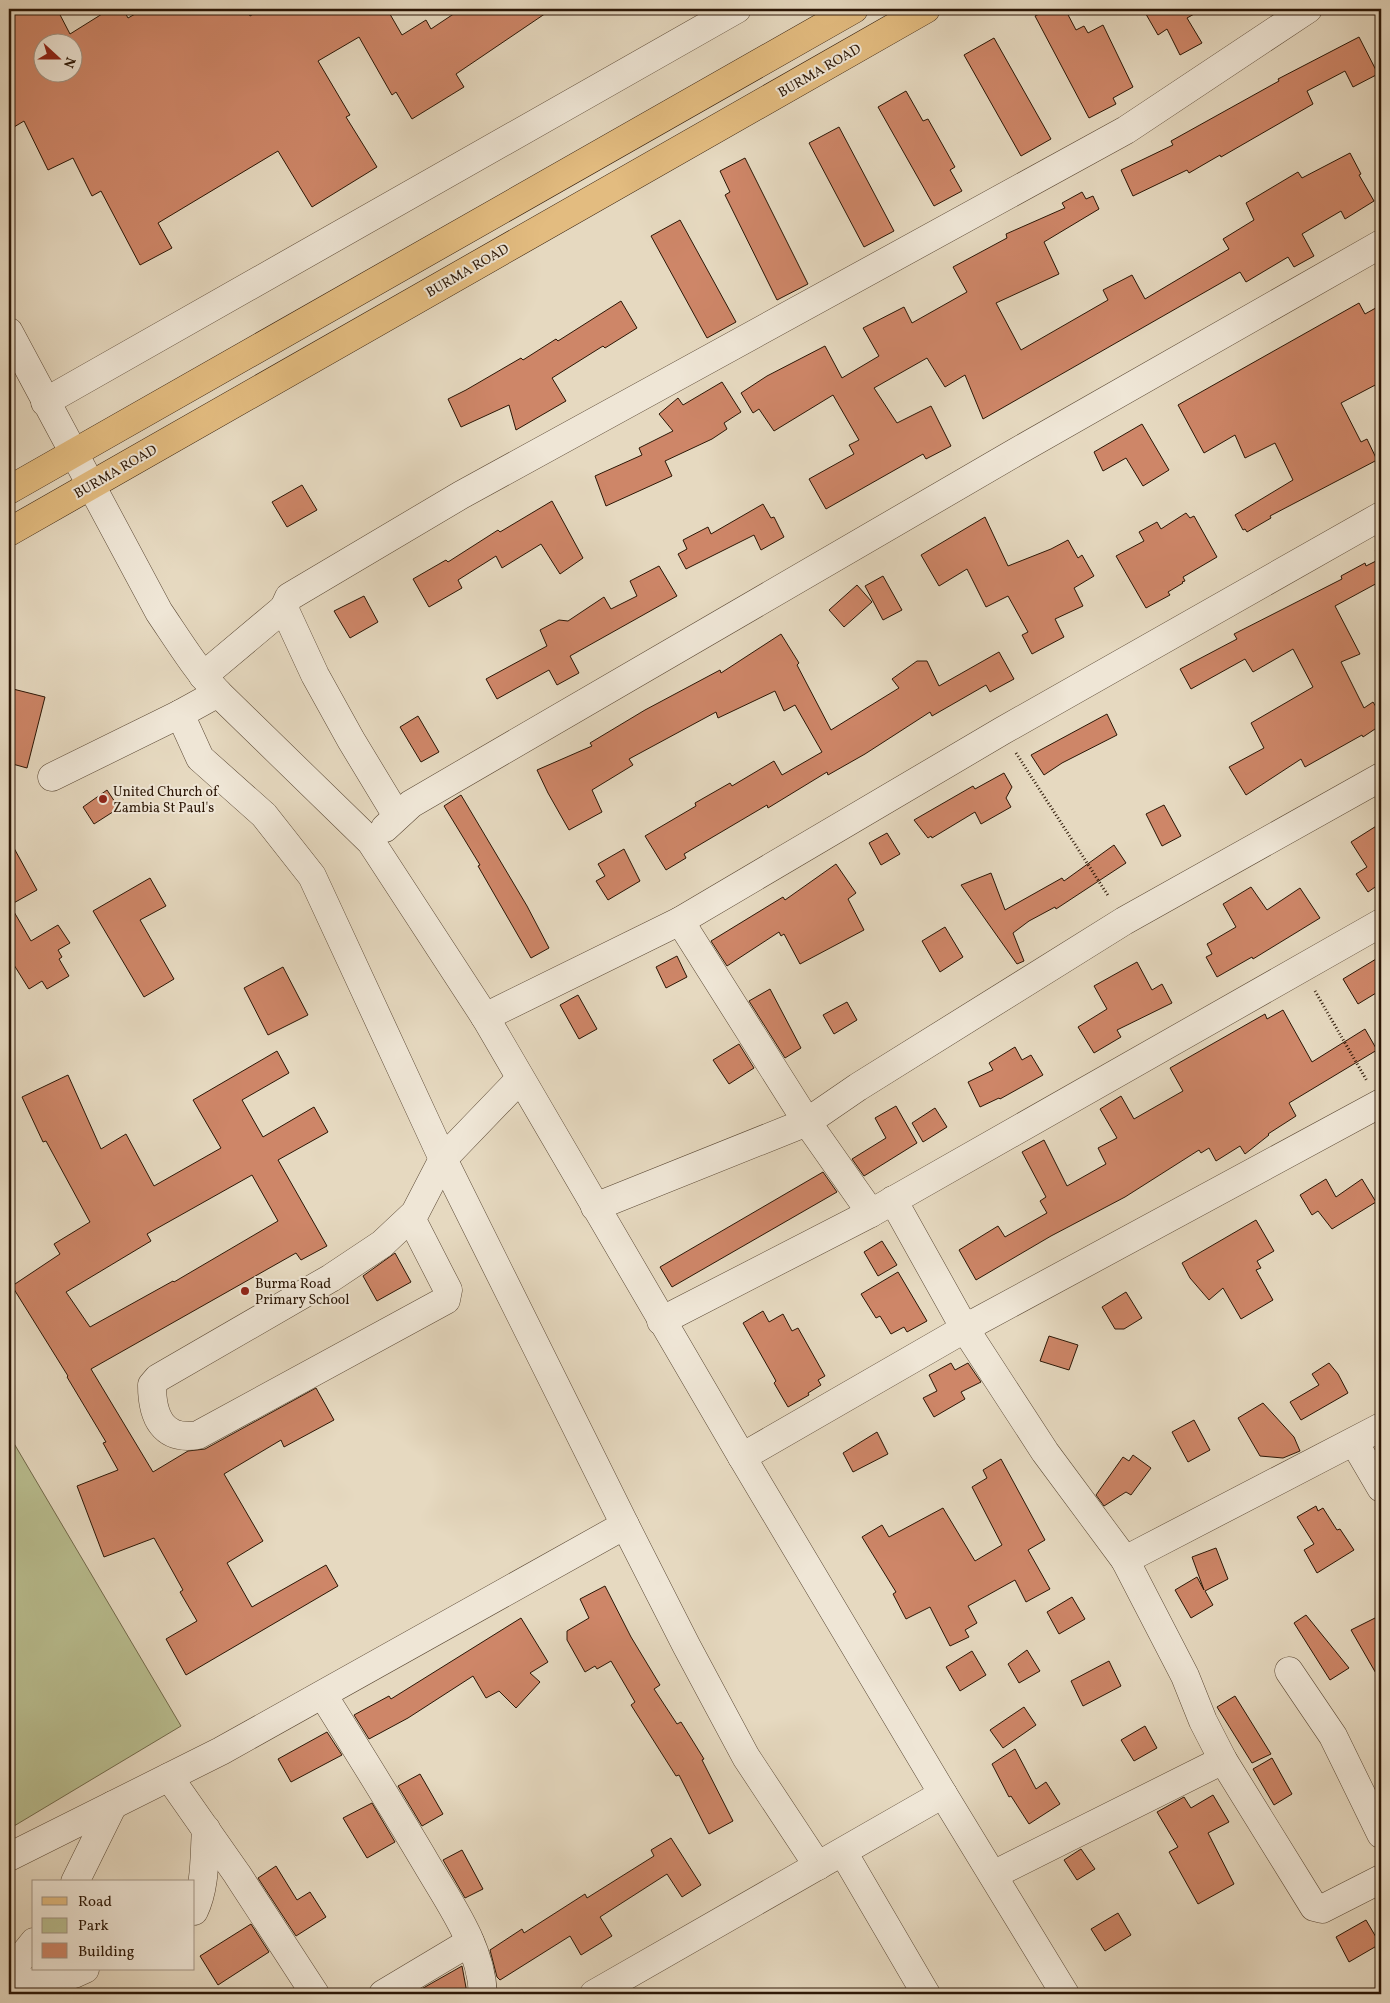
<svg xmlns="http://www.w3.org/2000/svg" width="1390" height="2003" font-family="Vollkorn,serif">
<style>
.green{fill:#b9be90;stroke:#726a4b}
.building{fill:#ce8668;stroke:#2c1706;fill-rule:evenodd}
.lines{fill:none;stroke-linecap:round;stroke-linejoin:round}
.minor-casing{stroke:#5a4834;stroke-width:29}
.major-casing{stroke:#2c1706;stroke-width:29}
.path{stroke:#2c1706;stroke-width:3;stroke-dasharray:1 2.5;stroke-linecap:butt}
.minor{stroke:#efe6d6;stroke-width:28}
.major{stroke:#e3bc80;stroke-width:28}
.poi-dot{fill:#8f2418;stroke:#efe6d6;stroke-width:2}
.labels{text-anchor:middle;stroke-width:4;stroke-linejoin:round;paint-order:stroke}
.street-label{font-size:14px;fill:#2c1706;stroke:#efe6d6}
.poi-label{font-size:14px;fill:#2c1706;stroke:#efe6d6;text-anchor:start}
</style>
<rect width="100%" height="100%" fill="#e6d9c0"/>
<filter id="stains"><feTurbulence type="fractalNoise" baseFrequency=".004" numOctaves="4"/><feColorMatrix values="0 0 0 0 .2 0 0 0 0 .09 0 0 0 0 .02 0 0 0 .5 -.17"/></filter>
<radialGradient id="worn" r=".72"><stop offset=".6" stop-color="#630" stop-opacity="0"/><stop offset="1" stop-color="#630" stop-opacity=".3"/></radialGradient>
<!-- green -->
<path class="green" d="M9,1435L181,1726L9,1829Z"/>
<!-- building -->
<g class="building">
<path d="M9,9H57L70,34L110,9H123L128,18L144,9H246L250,16L262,9H387L402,35L426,20L431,29L461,9H552L456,74L464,87L412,119L396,92L392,95L359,37L318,61L350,115L346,117L377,167L312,207L278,151L158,223L172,248L140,265L101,191L92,196L73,158L48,170L24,121L9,130ZM42,42H72V72H42Z"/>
<path d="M1049,9H1065L1076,30L1084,26L1088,33L1103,25L1133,87L1113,98L1116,104L1089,118L1035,16Z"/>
<path d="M1143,9H1203L1187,18L1202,43L1180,55L1167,29L1158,35Z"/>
<path d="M1359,37L1378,74L1353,87L1345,71L1307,91L1313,104L1221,157L1220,155L1189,173L1187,170L1133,196L1121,170L1173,145L1171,141L1279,81L1278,79Z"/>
<path d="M994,38L1051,139L1021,156L964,55Z"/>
<path d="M906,91L923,121L928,119L955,167L950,170L962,191L934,206L878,107Z"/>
<path d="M839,127L894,231L864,247L809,143Z"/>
<path d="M1350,153L1361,174L1359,175L1374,201L1345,219L1341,211L1302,234L1314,256L1294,267L1288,257L1246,282L1240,272L983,419L965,375L945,387L927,358L874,388L897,423L931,406L951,446L926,459L923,454L826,509L809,479L854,454L849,445L859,440L833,395L774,431L759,409L753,413L741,393L767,376L825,346L842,378L879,356L863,328L904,307L912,323L967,292L953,267L1007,238L1006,234L1065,208L1062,203L1082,192L1086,199L1093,196L1099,209L1044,242L1059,274L996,303L1021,350L1108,300L1103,290L1132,275L1145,299L1229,249L1223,239L1254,220L1246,203L1298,172L1302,178Z"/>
<path d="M745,158L808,284L777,300L725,195L730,192L720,171Z"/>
<path d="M680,220L736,322L707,338L651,236Z"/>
<path d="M621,301L637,328L605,348L603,346L552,378L566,401L516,430L509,405L461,427L448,399L466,390L521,358L523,360L556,339L558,341Z"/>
<path d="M1359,303L1365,314L1381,305V382L1341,403L1361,442L1367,439L1377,460L1270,516L1271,518L1247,532L1245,529L1243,530L1235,515L1293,480L1275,443L1245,458L1235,435L1204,453L1178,405Z"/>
<path d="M722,382L741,412L724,423L727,429L712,439L665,461L672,476L606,506L595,476L642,455L639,448L673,431L659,414L678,398L683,405Z"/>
<path d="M1142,424L1169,470L1143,486L1126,458L1103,471L1094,452Z"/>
<path d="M302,485L317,510L287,527L272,502Z"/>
<path d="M552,501L583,558L560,574L541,544L502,568L496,556L458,580L462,588L429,607L413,579L446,560L448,562L498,530L500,532Z"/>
<path d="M763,504L771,518L774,517L784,537L761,550L754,535L686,569L678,554L687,549L683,540L708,527L711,534Z"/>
<path d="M1186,513L1190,518L1194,516L1217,557L1183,577L1185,581L1182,582L1183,583L1168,592L1170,595L1146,608L1116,556L1144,541L1139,532L1157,522L1161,529Z"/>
<path d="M985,517L1008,566L1051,549L1068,540L1078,558L1082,555L1094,576L1074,588L1083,606L1055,619L1064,637L1032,654L1022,635L1028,632L1008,596L986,607L967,569L939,586L921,555Z"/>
<path d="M1378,560L1381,565V581L1335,606L1360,654L1341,662L1364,708L1373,702L1381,715V725L1363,737L1362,735L1305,767L1301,759L1246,795L1229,767L1264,748L1251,723L1313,687L1293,649L1253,672L1245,659L1191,689L1180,669L1237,639L1234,634L1342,579L1341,576L1365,563L1366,566Z"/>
<path d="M659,566L677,596L570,656L579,673L557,685L549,670L497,699L486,679L547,646L540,630L559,620L568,621L604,597L611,609L637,596L630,581Z"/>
<path d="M883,576L902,610L883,620L865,586Z"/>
<path d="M857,585L872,602L844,627L829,610Z"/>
<path d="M364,596L378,622L350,638L334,611Z"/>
<path d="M781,634L799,663L797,665L831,730L899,688L892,679L917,661H927L939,686L999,652L1014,679L990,692L986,685L932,716L930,712L865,754L828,775L827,772L768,808L767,805L684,854L686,858L666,870L645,836L696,806L695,803L730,783L732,786L774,761L782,775L822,752L795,705L784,711L775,691L718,718L716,712L629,759L633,765L592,790L602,812L569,830L548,793L537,770L592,746L590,743L645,710L720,670L721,673Z"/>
<path d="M9,688L45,697L27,768L9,763Z"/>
<path d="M1107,714L1117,735L1062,763L1044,775L1031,755Z"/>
<path d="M418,716L439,752L421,762L400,727Z"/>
<path d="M1004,773L1012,787L1006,798L1011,807L981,824L975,812L932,838L931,836L928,838L914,820L973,786L975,789Z"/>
<path d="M107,790L119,808L94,824L83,807Z"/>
<path d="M461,795L527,906L549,948L531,958L478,866L480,865L444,806Z"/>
<path d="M1164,805L1181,836L1162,846L1146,814Z"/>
<path d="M1381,823V890L1378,885L1368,892L1356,874L1367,867L1351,842Z"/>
<path d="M887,833L900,854L881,865L869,843Z"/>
<path d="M9,839L37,890L10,905L31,941L58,925L70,943L58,950L62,957L59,959L69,976L47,989L42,981L29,989L9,957Z"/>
<path d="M1114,845L1126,863L1056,909L1055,907L1029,921L1013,933L1024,961L1017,964L961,885L991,873L1005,910L1062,878L1064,881Z"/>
<path d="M624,849L640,881L608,900L596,881L605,876L598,864Z"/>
<path d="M836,864L856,893L848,899L864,930L800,964L784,934L781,936L779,932L727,966L711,941L783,897L785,900Z"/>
<path d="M150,878L166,906L140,920L174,979L144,997L93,911Z"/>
<path d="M1251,887L1267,910L1300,888L1320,918L1253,959L1252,957L1217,977L1206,957L1212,954L1207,944L1236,927L1223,904Z"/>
<path d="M945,927L963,957L940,972L922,941Z"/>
<path d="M677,956L687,977L666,988L656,967Z"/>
<path d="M1381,956V990L1358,1004L1343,979Z"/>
<path d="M1137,962L1152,990L1162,984L1172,1003L1117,1030L1121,1037L1094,1053L1078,1027L1107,1009L1094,986Z"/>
<path d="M283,967L308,1015L268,1035L244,988Z"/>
<path d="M770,989L801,1048L785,1058L749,1001Z"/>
<path d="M578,995L597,1029L579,1039L560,1005Z"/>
<path d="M847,1002L857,1020L834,1034L823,1015Z"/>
<path d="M1283,1010L1312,1062L1365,1029L1377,1050L1289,1103L1296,1116L1268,1134L1269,1135L1245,1154L1240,1146L1216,1161L1209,1148L1201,1153L1199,1150L1125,1197L1051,1236L976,1280L959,1250L998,1226L1005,1237L1047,1213L1040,1201L1046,1197L1022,1152L1044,1140L1067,1186L1106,1164L1098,1148L1117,1138L1100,1109L1121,1096L1134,1119L1183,1091L1170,1068L1265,1014L1267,1019Z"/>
<path d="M739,1044L754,1068L729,1084L713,1060Z"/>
<path d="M1015,1047L1022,1060L1031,1055L1043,1075L1000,1099L999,1098L980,1107L968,1082L993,1070L989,1063Z"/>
<path d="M277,1051L289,1073L242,1100L263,1137L314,1107L328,1132L278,1160L327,1246L301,1260L296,1253L91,1369L153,1472L188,1451L205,1449L316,1388L334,1420L284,1447L281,1440L224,1474L263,1541L227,1563L252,1607L326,1565L338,1586L186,1675L166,1639L197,1621L180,1592L183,1590L154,1538L104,1557L77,1486L118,1470L103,1443L106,1442L67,1377L68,1376L12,1286L60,1254L54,1244L90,1222L46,1141L43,1142L22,1097L68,1075L101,1149L126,1134L154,1186L221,1148L193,1100ZM252,1175L278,1221L174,1282L173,1281L90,1327L66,1292L151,1241L147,1234Z"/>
<path d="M896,1106L917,1143L864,1176L852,1159L886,1138L875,1118Z"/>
<path d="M935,1108L947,1127L923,1142L912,1123Z"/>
<path d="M823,1172L837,1192L672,1287L660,1267Z"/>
<path d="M1326,1179L1336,1197L1362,1179L1376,1202L1332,1229L1318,1211L1312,1215L1300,1195Z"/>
<path d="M1256,1220L1274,1251L1257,1261L1261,1268L1256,1270L1273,1300L1241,1319L1223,1288L1209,1300L1190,1278L1182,1263Z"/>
<path d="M882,1241L897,1265L878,1276L864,1252Z"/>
<path d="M395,1253L411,1282L377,1301L363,1276Z"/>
<path d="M898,1272L927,1321L907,1332L904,1327L891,1334L880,1316L876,1318L861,1294Z"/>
<path d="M1126,1292L1142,1318L1124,1329H1115L1102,1307Z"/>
<path d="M763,1311L769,1322L783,1314L792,1331L798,1328L825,1376L818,1380L821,1385L808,1393L809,1395L788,1407L774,1383L776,1381L743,1323Z"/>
<path d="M1049,1336L1078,1345L1069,1370L1040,1361Z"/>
<path d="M951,1363L955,1370L968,1363L981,1382L961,1392L965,1399L934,1417L923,1398L937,1391L929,1375Z"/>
<path d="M1329,1363L1338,1374L1348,1393L1301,1420L1290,1402L1319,1385L1312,1374Z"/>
<path d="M1263,1403L1294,1437L1300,1451L1283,1458L1260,1456L1238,1418Z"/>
<path d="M1194,1420L1210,1450L1188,1462L1172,1432Z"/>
<path d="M877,1432L888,1454L853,1472L843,1453Z"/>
<path d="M1133,1455L1151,1468L1131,1495L1126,1492L1104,1506L1096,1495L1123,1457L1129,1461Z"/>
<path d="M1001,1459L1045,1540L1028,1550L1050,1589L1026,1602L1015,1580L968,1606L977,1623L965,1630L969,1637L950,1646L930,1607L906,1619L893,1594L896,1592L862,1537L882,1525L889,1537L943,1508L975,1561L1002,1545L972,1487L987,1478L983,1470Z"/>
<path d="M1316,1506L1318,1511L1323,1508L1337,1530L1340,1529L1354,1550L1317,1573L1304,1550L1314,1544L1297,1517Z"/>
<path d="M1216,1548L1228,1579L1205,1591L1213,1605L1191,1618L1175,1590L1197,1577L1204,1590L1192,1557Z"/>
<path d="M605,1586L631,1637L660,1685L654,1689L677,1724L681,1722L704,1759L702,1760L733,1821L709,1834L679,1775L676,1776L631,1705L635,1702L611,1661L597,1669L595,1666L585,1672L567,1640V1631L589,1618L580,1599Z"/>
<path d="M1072,1597L1085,1619L1059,1634L1047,1612Z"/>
<path d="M1306,1615L1349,1668L1330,1680L1294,1623Z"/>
<path d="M1381,1615V1682L1351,1630Z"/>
<path d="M521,1618L548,1662L530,1673L540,1682L516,1708L499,1691L486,1698L473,1676L408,1718L369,1739L354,1715L389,1696L391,1699Z"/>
<path d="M1027,1650L1040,1671L1019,1683L1008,1664Z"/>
<path d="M972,1651L986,1675L960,1691L946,1667Z"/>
<path d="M1109,1661L1121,1686L1083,1706L1071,1681Z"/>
<path d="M1235,1696L1271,1754L1252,1763L1217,1707Z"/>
<path d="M1024,1707L1036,1725L1003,1748L990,1730Z"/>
<path d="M1145,1726L1157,1748L1134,1761L1121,1740Z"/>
<path d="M327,1732L342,1755L291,1782L278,1759Z"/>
<path d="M1015,1749L1036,1789L1046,1782L1060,1804L1029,1824L1011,1796L1009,1797L992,1764Z"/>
<path d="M1272,1758L1292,1794L1274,1805L1253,1769Z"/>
<path d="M420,1774L443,1814L422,1826L398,1786Z"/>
<path d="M1213,1795L1229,1822L1208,1833L1234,1884L1198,1904L1169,1852L1178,1847L1157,1812L1184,1797L1191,1808Z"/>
<path d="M372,1803L395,1842L367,1858L343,1818Z"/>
<path d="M671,1838L701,1885L682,1897L667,1874L600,1917L612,1936L581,1955L570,1936L500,1980L497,1977L490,1950L522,1929L524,1933L585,1894L587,1898L654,1856L651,1850Z"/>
<path d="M1081,1849L1095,1869L1077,1880L1064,1860Z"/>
<path d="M462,1850L483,1889L465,1898L443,1860Z"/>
<path d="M276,1866L297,1900L310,1892L326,1917L296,1936L258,1878Z"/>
<path d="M1118,1913L1131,1935L1105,1951L1091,1929Z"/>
<path d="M1366,1920L1380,1944L1349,1962L1336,1937Z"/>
<path d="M251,1924L269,1952L218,1985L200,1956Z"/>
<path d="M462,1966L467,1993L413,1994L432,1983Z"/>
</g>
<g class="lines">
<!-- minor casing -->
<g class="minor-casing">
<g id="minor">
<path d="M9,332L159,612C178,640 195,668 218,693L371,842L485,1017L742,1457L943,1794L1065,1994"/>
<path d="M45,402L737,9"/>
<path d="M203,676L284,608"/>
<path d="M52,777L180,714"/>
<path d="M397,816L351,740L315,675L284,608L289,597L461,495L1126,130L1308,9"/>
<path d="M385,828L411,804L1016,452L1381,244"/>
<path d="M680,921L807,1122L871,1213"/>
<path d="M485,1017L680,921L1002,731L1381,516"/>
<path d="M893,1200L965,1329L1045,1452L1125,1560L1185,1676L1203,1721L1223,1760L1314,1907L1322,1909L1381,1879"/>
<path d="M595,1207L807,1122L858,1087L1124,921L1381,777"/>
<path d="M411,1218L448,1290L446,1300L198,1435C163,1441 152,1417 152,1385L158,1378L331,1278L382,1244L415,1213L443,1159L520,1079"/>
<path d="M661,1321L871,1213L1381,923"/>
<path d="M1354,1442L1381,1488"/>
<path d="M742,1457L978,1321L1381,1103"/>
<path d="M625,1525L686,1645L746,1757L818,1866"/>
<path d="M1125,1560L1381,1427"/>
<path d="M1289,1671L1333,1736L1381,1834"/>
<path d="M323,1695C358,1751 393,1807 426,1863C450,1904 481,1946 483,1994"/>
<path d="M169,1777L237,1874L315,1994"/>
<path d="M843,1852L926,1994"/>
<path d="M9,1857L221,1751L625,1525L443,1159L312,876L264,815L200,758L180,714L218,693"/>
<path d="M993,1875L1223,1760"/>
<path d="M75,1882L113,1805"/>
<path d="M194,1911C206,1886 204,1856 206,1829"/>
<path d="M9,1973L34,1942"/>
<path d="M9,1987L74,1974L85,1969"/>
<path d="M383,1994L470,1942"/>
<path d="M594,1994L943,1794"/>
</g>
</g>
<!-- major casing -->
<g class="major-casing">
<g id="major">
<path d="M9,490L854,9"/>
<path d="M9,532L926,9"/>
</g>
</g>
<!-- path -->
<g class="path">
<path d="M1376,550L1381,558"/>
<path d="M1016,753L1109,897"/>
<path d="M1315,991L1367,1081"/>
</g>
<!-- minor -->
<use href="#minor" class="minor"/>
<!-- major -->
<use href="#major" class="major"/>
</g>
<!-- markers -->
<g class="poi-dot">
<circle cx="103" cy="799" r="5"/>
<circle cx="245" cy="1291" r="5"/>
</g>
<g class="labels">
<!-- street labels -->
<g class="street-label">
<text transform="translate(819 70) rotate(-30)" y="5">BURMA ROAD</text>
<text transform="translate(467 270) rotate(-30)" y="5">BURMA ROAD</text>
<text transform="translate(115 471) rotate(-30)" y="5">BURMA ROAD</text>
</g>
<!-- poi labels -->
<g class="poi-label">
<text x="113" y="796">United Church of<tspan x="113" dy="16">Zambia St Paul's</tspan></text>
<text x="255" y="1288">Burma Road<tspan x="255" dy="16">Primary School</tspan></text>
</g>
</g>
<!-- margin -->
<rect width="1390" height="2003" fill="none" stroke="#e6d9c0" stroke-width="30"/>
<rect x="10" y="10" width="1370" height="1983" fill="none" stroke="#2c1706" stroke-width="2.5"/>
<rect x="15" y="15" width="1360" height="1973" fill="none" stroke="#2c1706"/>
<!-- legend -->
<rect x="32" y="1880" width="162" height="90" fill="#efe6d6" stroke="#a19383"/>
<rect x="42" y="1897" width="25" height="8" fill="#e3bc80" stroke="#a19383"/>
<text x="78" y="1906" font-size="15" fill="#2c1706">Road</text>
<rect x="42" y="1918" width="25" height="15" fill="#b9be90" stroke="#a19383"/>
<text x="78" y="1930" font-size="15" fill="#2c1706">Park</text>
<rect x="42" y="1943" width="25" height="15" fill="#ce8668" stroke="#a19383"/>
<text x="78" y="1956" font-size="15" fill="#2c1706">Building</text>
<!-- north arrow -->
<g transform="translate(58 58) rotate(111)"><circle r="24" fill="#efe6d6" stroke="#a19383"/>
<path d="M0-4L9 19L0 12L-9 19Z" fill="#8f2418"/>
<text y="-8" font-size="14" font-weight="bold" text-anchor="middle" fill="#2c1706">N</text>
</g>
<rect width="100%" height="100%" filter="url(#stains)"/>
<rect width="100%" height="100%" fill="url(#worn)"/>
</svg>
